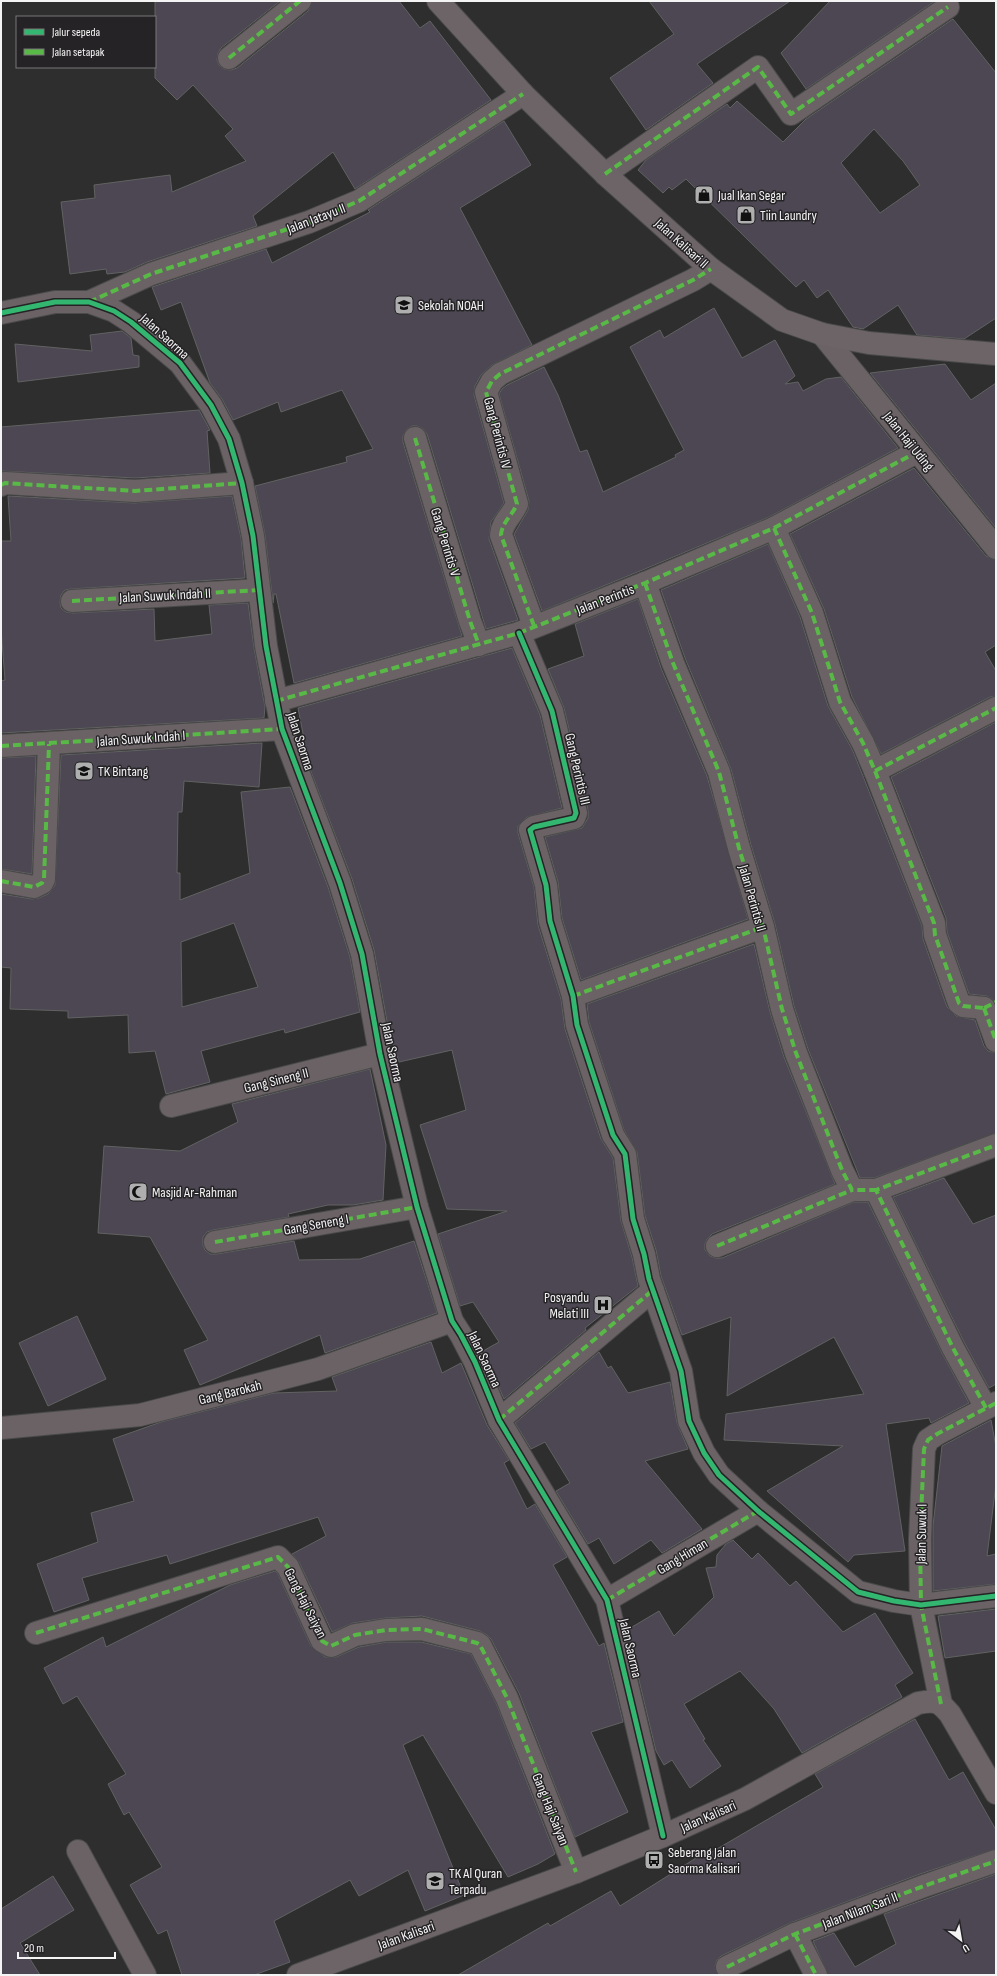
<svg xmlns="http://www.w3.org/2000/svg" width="997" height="1976" font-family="'Sofia Sans Condensed',sans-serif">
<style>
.building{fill:#4c4752;stroke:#626262;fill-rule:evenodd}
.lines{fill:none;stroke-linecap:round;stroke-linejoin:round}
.street-casing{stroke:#4a4a4a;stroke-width:24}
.secondary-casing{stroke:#4a4a4a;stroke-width:24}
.street{stroke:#6a6265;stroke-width:22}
.secondary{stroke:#6d6467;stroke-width:22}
.quiet{stroke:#58b947;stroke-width:4;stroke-dasharray:8 4;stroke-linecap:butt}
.cycleway-casing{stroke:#252325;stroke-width:8}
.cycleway{stroke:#33b770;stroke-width:5}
.labels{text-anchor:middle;stroke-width:3;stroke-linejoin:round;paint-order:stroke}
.poi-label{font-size:14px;fill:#f5f4f5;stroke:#252325;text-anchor:start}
.street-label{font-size:14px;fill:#f5f4f5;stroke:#252325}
</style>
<rect width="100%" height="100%" fill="#2e2e2e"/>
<!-- building -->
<g class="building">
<path d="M155,1H280L221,48L218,53L217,60L219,65L224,69L231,70L237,68L308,11L312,1H399L420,28L430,21L491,100L355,189L333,152L253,216L257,226L147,262L125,272L107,274L106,269L70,274L61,202L95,198L94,185L170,175L172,192L246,161L225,136L233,129L193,85L177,100L155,78Z"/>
<path d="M649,1H790L697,64L713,83L646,130L610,78L674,34Z"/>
<path d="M830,1H935L806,89L781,53Z"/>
<path d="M953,19L996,73V318L964,339L917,335L898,305L863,329L853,327L828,290L817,298L804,280L796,287L686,179L672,190L669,187L663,193L638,170L646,160L727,104L730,108L737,101L783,142L806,119ZM874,129L903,161L920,185L880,213L841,163Z"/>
<path d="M504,121L531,165L460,208L532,345L492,365L481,375L475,386L474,395L504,503L491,522L489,539L518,620L486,629L427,434L423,429L417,426H412L406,430L403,436V442L462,636L294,683L276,594H274L273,603L265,535L255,486L347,462L346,457L373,449L342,390L281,412L278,402L233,420L222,399L210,383L181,302L161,310L152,287L266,249L272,263L370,212L368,210Z"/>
<path d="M714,308L742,358L775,340L795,376L785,384L798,382L803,391L826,379L841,377L898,448L769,517L640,571L542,611L514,534L528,510L529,501L499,394L502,389L507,385L544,367L558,395L580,452L587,450L603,492L676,457L675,455L684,450L630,347L660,330L664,338Z"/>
<path d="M122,331L131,338L133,355L139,356V367L18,382L15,344L92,351L90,335Z"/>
<path d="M945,364L971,400L996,383V528L870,373Z"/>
<path d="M199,410L210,430L207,431L210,473L135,478L1,471V427Z"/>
<path d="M914,468L986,556L996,560V645L985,652L996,671V696L990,697L881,754L852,697L824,609L790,534Z"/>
<path d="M8,496L134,503L232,496L241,538L245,578L71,589L65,590L61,595L60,602L61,608L66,612L73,613L154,609L155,641L212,634L209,605L248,603L254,648L265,707L264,718L1,733V681L5,680L1,628V541H11Z"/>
<path d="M768,544L800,617L828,706L852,749L863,776L922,926L923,939L947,1007L956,1016L975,1020L984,1046L988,1051L996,1053V1133L874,1178H860L808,1049L794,1006L775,924L751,845L731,769L685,658L661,590Z"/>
<path d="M638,599L661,668L707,776L748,919L581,980L562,918L558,882L545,837L582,828L588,818V810L564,708L548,669L584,656L575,624Z"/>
<path d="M512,648L540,715L562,808L527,817L518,826V833L534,887L538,925L561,999L565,1029L601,1139L613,1158L621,1221L632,1257L638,1286L585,1328L586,1330L504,1399L483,1351L499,1342L473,1302L460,1306L438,1234L507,1211L447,1209L420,1125L466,1110L452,1050L399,1062L389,1032L374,950L352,879L310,769L298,708Z"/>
<path d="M996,722V1004L992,999L987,996L969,994L947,932L946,918L891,777Z"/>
<path d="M262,743L259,787L184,781L182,812H178L177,873H180V900L250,873L241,792L290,787L328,887L350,957L360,1012L285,1033L284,1029L201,1051L210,1082L166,1094L155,1051L129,1053L128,1015L68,1018V1011L10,1009L11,968L1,967V894L32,899L39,898L48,894L55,885L61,755ZM234,923L258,987L182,1007L181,942Z"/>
<path d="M36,756L32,874L1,869V758Z"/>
<path d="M754,944L770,1012L784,1057L835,1184L712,1234L707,1239L705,1244V1250L710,1256L716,1258H722L854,1202H868L942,1353L969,1403L931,1423L929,1418L886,1424L905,1551L854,1555L848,1562L767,1491L843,1446L724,1440L726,1414L864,1394L834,1337L727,1396L731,1317L682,1335L661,1276L656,1250L645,1216L637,1152L624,1130L589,1022L587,1004Z"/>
<path d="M370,1069L386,1145L383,1200L353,1205H328L288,1214L289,1217L213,1230L207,1232L203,1237V1245L205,1250L210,1254H217L294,1241L299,1260L360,1259L414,1241L437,1313L325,1353L320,1335L200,1385L184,1350L208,1340L150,1237L98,1233L104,1146L180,1151L238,1122L232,1104Z"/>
<path d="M944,1178L973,1224L996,1215V1384L989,1388L964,1342L893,1197Z"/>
<path d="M77,1316L106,1379L48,1406L19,1343Z"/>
<path d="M431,1342L442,1373L461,1363L487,1425L509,1460L504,1463L527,1509L535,1504L567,1557L553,1565L599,1646L604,1643L623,1722L591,1732L628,1812L575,1837L519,1693L491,1639L487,1635L480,1631L422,1616L386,1618L353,1623L332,1632L299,1562L292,1554L326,1536L318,1517L170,1564L167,1555L82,1578L89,1600L54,1612L37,1564L98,1542L91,1513L134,1501L113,1439L161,1422L274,1393L337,1391L332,1377Z"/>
<path d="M599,1352L608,1368L611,1366L628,1393L670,1382L677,1423L688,1449L645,1461L702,1529L662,1553L651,1540L614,1564L599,1538L588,1544L556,1491L570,1483L545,1442L531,1449L515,1423Z"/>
<path d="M991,1420L996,1447V1484L987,1556L996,1554V1584L933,1591V1526L942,1446Z"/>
<path d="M733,1540L752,1559L758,1553L790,1586L796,1581L843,1632L875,1613L913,1673L895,1685L902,1697L802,1753L774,1709L740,1671L684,1704L705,1739L703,1740L721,1766L690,1788L672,1760L664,1765L656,1751L627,1630L659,1611L674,1636L714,1597L706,1568L716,1567L717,1555L726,1544Z"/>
<path d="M275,1571L278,1574L311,1646L325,1657H336L359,1647L387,1642H421L471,1654L496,1703L555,1854L538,1864L508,1877L423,1735L403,1745L464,1895L425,1911L408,1870L359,1896L350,1880L274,1921L290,1962L254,1975H182L167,1930L158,1934L130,1885L162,1867L129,1812L124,1815L108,1784L126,1774L77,1696L63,1704L44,1668L103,1637L106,1647L230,1585Z"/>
<path d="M996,1609V1651L945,1658L938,1616Z"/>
<path d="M915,1719L949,1780L963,1772L996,1830V1849L920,1874L790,1923L721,1956L717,1960L715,1966L718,1975H458L548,1923L550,1926L611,1891L620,1906L704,1853L705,1856L823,1787L815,1774Z"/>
<path d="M996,1874V1975H828L813,1941L834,1933L855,1967L896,1944L884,1914Z"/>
<path d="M53,1876L74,1910L20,1943L40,1975H1V1909Z"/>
</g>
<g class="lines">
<!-- street casing -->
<g class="street-casing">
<g id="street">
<path d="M229,58L300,1"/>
<path d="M605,174L758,67L791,114L948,7"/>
<path d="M89,302L151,274L309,222L359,201L523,94"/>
<path d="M1,313L55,302H89L114,311L131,322L180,363L211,405L229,439L242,483L253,536L266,646L282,729L340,883L362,954L380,1054L417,1207L452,1321L461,1335L475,1362L499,1420L607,1600L663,1836"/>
<path d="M822,334L996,548"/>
<path d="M415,438L470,621L479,645"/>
<path d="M1,485L5,483L135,491L242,483"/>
<path d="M774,528L812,613L840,702L863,743L875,771L934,923L935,935L959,1003L963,1006L984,1008"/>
<path d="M645,583L673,663L719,772L739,848L763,927L782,1009L796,1053L842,1170L852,1190H876"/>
<path d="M72,601L259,590"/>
<path d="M534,626L501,535C502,522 512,516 517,504L486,392L492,381L500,374L693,280L711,269"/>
<path d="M519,633L552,711L576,813L574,818L534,827L530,830L546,885L550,921L573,996L577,1025L613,1135L625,1154L633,1219L644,1254L649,1279L681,1371L689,1421L704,1453L719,1475L758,1511L858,1592L894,1601L921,1605L996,1596"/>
<path d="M276,701L519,633L645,583L774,528L917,452"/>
<path d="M1,746L282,729"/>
<path d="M875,771L996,708"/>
<path d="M1,881L34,887L42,883L44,879L49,744"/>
<path d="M573,996L763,927"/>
<path d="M984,1008L996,1041"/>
<path d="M171,1106L380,1054"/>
<path d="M215,1242L417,1207"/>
<path d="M717,1246L852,1190"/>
<path d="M986,1408L953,1348L876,1190L996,1145"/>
<path d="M499,1420L653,1290"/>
<path d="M1,1428L140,1415L318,1369L452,1321"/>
<path d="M607,1600L758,1511"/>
<path d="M36,1633L278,1557L288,1567L322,1641L331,1646L355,1635L386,1630L422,1629L477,1643L480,1645L507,1698L576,1872"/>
<path d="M941,1704L921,1605L920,1539L924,1449L928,1440L937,1434L996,1403"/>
<path d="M78,1851L145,1975"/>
<path d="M795,1934L816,1975"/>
<path d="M727,1967L795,1934L924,1886L996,1861"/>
</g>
</g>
<!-- secondary casing -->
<g class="secondary-casing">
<g id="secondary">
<path d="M438,1L523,94L605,174L711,269L782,320L822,334L869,343L996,354"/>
<path d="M298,1975L576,1872L663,1836L745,1799L918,1703C936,1700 939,1701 950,1714L996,1793"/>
</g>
</g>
<!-- street -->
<use href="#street" class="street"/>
<!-- secondary -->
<use href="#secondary" class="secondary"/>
<!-- quiet -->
<g class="quiet">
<path d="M229,58L300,1"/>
<path d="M605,174L758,67L791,114L948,7"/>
<path d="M89,302L151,274L309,222L359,201L523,94"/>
<path d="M415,438L470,621L479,645"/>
<path d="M1,485L5,483L135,491L242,483"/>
<path d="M774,528L812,613L840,702L863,743L875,771L934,923L935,935L959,1003L963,1006L984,1008"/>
<path d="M645,583L673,663L719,772L739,848L763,927L782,1009L796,1053L842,1170L852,1190H876"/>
<path d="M72,601L259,590"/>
<path d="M534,626L501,535C502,522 512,516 517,504L486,392L492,381L500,374L693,280L711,269"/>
<path d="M276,701L519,633L645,583L774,528L917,452"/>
<path d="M1,746L282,729"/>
<path d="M875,771L996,708"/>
<path d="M1,881L34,887L42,883L44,879L49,744"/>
<path d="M573,996L763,927"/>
<path d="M984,1008L996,1041"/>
<path d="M984,1008L996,1002"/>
<path d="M215,1242L417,1207"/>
<path d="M717,1246L852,1190"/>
<path d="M986,1408L953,1348L876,1190L996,1145"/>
<path d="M499,1420L653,1290"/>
<path d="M607,1600L758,1511"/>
<path d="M36,1633L278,1557L288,1567L322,1641L331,1646L355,1635L386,1630L422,1629L477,1643L480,1645L507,1698L576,1872"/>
<path d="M941,1704L921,1605L920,1539L924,1449L928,1440L937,1434L996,1403"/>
<path d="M795,1934L816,1975"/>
<path d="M727,1967L795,1934L924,1886L996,1861"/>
</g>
<!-- cycleway casing -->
<g class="cycleway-casing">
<g id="cycleway">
<path d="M1,313L55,302H89L114,311L131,322L180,363L211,405L229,439L242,483L253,536L266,646L282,729L340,883L362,954L380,1054L417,1207L452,1321L461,1335L475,1362L499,1420L607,1600L663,1836"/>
<path d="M519,633L552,711L576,813L574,818L534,827L530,830L546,885L550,921L573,996L577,1025L613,1135L625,1154L633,1219L644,1254L649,1279L681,1371L689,1421L704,1453L719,1475L758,1511L858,1592L894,1601L921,1605L996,1596"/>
</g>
</g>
<!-- cycleway -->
<use href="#cycleway" class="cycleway"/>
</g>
<!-- icons -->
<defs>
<g id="shop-square" transform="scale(1)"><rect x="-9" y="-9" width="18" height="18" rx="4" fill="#afafaf" stroke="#252325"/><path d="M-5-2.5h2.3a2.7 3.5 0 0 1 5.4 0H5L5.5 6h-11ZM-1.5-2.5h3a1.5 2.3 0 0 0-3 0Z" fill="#111"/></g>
<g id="school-square" transform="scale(1)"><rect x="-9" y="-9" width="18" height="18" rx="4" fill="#afafaf" stroke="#252325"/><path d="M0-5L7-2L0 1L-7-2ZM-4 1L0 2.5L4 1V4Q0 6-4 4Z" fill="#111"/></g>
<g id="mosque-square" transform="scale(1)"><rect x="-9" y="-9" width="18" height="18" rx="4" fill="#afafaf" stroke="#252325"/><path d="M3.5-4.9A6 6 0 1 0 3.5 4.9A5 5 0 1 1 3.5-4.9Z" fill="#111"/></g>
<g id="hospital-square" transform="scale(1)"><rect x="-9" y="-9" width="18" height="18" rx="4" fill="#afafaf" stroke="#252325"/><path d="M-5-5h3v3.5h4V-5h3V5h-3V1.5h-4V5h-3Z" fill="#111"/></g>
<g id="bus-square" transform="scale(1)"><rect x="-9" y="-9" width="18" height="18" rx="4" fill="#afafaf" stroke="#252325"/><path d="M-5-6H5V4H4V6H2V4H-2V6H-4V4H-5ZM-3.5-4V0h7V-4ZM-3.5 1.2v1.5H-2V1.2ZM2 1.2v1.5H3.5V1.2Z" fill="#111"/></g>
</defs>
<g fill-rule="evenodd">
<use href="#shop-square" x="704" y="195"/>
<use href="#shop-square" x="746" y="215"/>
<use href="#school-square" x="404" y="305"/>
<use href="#school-square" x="84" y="771"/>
<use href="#mosque-square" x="138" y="1192"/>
<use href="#hospital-square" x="603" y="1305"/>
<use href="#bus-square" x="654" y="1860"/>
<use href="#school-square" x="435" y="1881"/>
</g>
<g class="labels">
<!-- poi labels -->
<g class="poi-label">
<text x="718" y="200">Jual Ikan Segar</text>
<text x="760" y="220">Tiin Laundry</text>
<text x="418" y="310">Sekolah NOAH</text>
<text x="98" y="776">TK Bintang</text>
<text x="152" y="1197">Masjid Ar-Rahman</text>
<text x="589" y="1302" text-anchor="end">Posyandu<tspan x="589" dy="16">Melati III</tspan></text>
<text x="668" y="1857">Seberang Jalan<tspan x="668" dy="16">Saorma Kalisari</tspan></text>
<text x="449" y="1878">TK Al Quran<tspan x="449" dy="16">Terpadu</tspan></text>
</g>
<!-- street labels -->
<g class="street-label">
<text transform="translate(316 218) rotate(-21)" y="5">Jalan Jatayu II</text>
<text transform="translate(682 243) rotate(42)" y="5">Jalan Kalisari II</text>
<text transform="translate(165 336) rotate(42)" y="5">Jalan Saorma</text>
<text transform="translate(498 433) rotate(75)" y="5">Gang Perintis IV</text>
<text transform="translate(909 441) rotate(51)" y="5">Jalan Haji Uding</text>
<text transform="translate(446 542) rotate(73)" y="5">Gang Perintis V</text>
<text transform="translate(165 595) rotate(-3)" y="5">Jalan Suwuk Indah II</text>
<text transform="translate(605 599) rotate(-21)" y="5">Jalan Perintis</text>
<text transform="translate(141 738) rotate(-4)" y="5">Jalan Suwuk Indah I</text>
<text transform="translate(301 741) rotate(72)" y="5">Jalan Saorma</text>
<text transform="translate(578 769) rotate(77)" y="5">Gang Perintis III</text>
<text transform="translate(753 898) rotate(74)" y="5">Jalan Perintis II</text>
<text transform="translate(393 1052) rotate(78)" y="5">Jalan Saorma</text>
<text transform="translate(276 1080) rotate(-14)" y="5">Gang Sineng II</text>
<text transform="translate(316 1224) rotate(-10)" y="5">Gang Seneng I</text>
<text transform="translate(485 1359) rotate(65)" y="5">Jalan Saorma</text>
<text transform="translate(230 1392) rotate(-14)" y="5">Gang Barokah</text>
<text transform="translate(921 1534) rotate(-89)" y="5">Jalan Suwuk I</text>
<text transform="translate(682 1556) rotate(-31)" y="5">Gang Himan</text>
<text transform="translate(306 1603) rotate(63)" y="5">Gang Haji Saiyan</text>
<text transform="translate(631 1648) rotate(77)" y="5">Jalan Saorma</text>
<text transform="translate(551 1809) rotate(68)" y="5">Gang Haji Saiyan</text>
<text transform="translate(708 1816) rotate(-24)" y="5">Jalan Kalisari</text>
<text transform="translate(860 1910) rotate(-21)" y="5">Jalan Nilam Sari II</text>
<text transform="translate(406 1935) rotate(-20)" y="5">Jalan Kalisari</text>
</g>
</g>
<!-- border -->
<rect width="997" height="1976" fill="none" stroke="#f5f4f5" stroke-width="4"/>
<!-- legend -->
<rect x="16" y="16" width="140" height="52" fill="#252325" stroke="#787778"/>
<rect x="24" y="29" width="20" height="6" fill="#33b770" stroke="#787778"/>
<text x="52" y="36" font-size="12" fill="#f5f4f5">Jalur sepeda</text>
<rect x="24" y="49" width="20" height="6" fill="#58b947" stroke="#787778"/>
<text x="52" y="56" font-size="12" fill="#f5f4f5">Jalan setapak</text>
<!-- north arrow -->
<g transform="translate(961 1940) rotate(149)" stroke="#252325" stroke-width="3" paint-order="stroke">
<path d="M0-3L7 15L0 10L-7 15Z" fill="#f5f4f5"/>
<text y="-6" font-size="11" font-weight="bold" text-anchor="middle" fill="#f5f4f5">U</text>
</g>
<!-- scale -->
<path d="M18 1952v6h97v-6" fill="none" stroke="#f5f4f5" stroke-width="2"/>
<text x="24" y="1952" font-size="12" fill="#f5f4f5" stroke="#252325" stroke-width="3" paint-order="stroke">20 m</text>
</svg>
